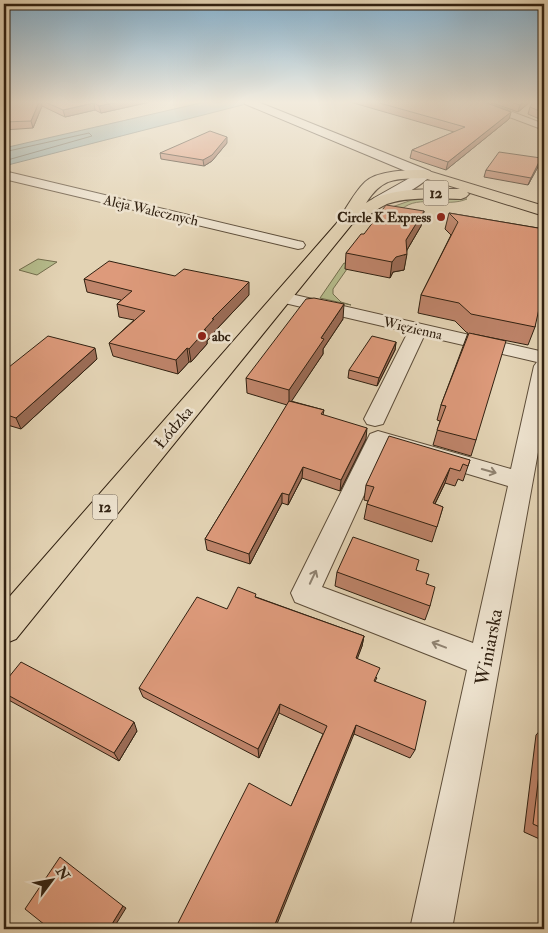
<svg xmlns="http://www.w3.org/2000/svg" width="548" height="933" font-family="'IM FELL Double Pica',serif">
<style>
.green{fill:#b5bc8c;stroke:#736e4e}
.water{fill:#97b6b6;stroke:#6e7a74}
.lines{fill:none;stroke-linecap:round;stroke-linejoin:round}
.shore{stroke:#646c64;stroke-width:1}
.street-casing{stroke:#5e4e3a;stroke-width:2}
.secondary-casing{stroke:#312111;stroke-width:2}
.primary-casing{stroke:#312111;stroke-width:2}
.street{fill:#ede2ce;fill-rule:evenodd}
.secondary{fill:#ede2ce;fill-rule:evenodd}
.primary{fill:#e3d3b4;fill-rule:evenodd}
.wall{fill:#be846a;stroke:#312111}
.shaded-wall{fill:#9b6c56;stroke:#312111}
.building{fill:#dd9a7b;stroke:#312111}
.oneway{stroke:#8f8270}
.poi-dot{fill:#8f2418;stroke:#ede2ce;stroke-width:2}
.labels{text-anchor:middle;stroke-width:5;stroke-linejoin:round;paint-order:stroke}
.far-street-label{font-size:14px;fill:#312111;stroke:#ede2ce}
.far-poi-label{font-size:14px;font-weight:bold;fill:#312111;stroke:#ede2ce;text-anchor:end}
.shield{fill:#ede2ce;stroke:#695b4a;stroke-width:1}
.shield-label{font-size:15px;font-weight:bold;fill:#312111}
.street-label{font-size:16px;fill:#312111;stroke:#ede2ce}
.near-street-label{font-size:19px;fill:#312111;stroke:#ede2ce}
</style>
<rect width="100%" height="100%" fill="#e3d3b4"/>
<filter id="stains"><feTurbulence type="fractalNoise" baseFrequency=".004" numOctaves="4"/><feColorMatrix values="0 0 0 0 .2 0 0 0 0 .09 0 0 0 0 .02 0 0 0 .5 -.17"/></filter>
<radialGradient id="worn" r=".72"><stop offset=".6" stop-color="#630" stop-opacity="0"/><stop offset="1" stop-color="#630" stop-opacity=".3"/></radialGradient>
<!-- green -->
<g class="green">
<path d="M437,198L467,199C447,208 419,194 402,209L389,208L412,200Z"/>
<path d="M38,259L57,262L37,275L19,270Z"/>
<path d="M344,263L348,264L345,268L347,269L333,289V294L341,302L351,305L320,298Z"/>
</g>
<!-- water -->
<path class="water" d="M205,102H254L4,166V148Z"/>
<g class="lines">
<!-- shore -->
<path class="shore" d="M4,152L89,133L92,136L4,161"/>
<!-- street casing -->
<g class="street-casing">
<g id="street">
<path d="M474,102H486L544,124V130L475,104Z"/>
<path d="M4,171L298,241L303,242L305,245L303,248L298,249L4,179Z"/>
<path d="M282,292L544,352V419L452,929H410L467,670L295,602L291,593L370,434L378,431L511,469L534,366L537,362L424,336L383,424L375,426L367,424L364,419L408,332L276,301L273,297L276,293ZM385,449L508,486L473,643L322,587Z"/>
</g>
</g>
<!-- secondary casing -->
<g class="secondary-casing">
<path id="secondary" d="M244,102H258L430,171L432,174C424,185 386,207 374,204L371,201L374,198L415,175L245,104Z"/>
</g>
<!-- primary casing -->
<g class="primary-casing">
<path id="primary" d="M425,170L544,206V216L467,192L469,194L466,197L461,199C440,199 401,196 383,206C372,211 364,222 352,224L16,639L4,644V603L336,224C344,212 355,191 365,182C378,170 409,170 425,170ZM424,178L460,189C432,189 389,187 366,203C383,177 395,179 424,178Z"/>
</g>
<!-- street -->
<use href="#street" class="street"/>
<!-- secondary -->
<use href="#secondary" class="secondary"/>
<!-- primary -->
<use href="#primary" class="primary"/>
</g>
<!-- wall -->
<g class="wall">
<path d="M4,102H150L101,113L95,110L65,117L42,106L33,128L4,130Z"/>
<path d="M350,102H484L511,112L509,119L446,170L410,158L412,150L454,132Z"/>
<path d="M490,102H530L518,112Z"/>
<path d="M544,102V121L528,114L530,107Z"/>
<path d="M227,143L212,161L204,166L161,159L160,153Z"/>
<path d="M539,165L528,185L484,177L486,170Z"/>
<path d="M424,211L421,226L407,250L404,270L393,272L390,278L345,269L346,253L364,234Z"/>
<path d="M449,213L544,229L535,327L528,345L473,334L476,440L471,456L433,445L440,421L437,420L441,405L468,333L466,332L455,321L418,313L421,295L451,235L445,229Z"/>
<path d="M84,279L249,295L215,331V333L207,341V344L191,362H189L178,374L113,356L109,343L134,320L119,317L117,304L121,300L87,292Z"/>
<path d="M343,319L323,349V354L291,401L324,410L323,415L366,439L340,491L302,478L288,505L282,503L250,564L207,550L205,539L287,405L247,393L246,378Z"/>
<path d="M396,342L395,350L377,386L348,378L349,370Z"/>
<path d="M97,359L21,429L4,424V371Z"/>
<path d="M470,460L463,481L458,479L455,486L445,483L435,504L443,507L432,542L364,519L367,504L368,501L364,500L366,485Z"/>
<path d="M416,570L426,584L430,606L425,620L335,586L337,572Z"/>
<path d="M256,597L364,636L362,646L357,658L377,678L375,681L415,750L410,758L354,734L291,806L323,734L279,713L259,758L143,697L139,688L227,609Z"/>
<path d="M4,683L137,731L119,761L5,698L4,696Z"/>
<path d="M544,726V841L524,832L536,735Z"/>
</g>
<!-- shaded-wall -->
<g class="shaded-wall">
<path d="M39,102H41L42,106L33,128L31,121Z"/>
<path d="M118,102H150L101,113L99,106Z"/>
<path d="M524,102H530L518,112L520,105Z"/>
<path d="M94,103L95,110L65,117L63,110Z"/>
<path d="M511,112L509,119L446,170L448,162Z"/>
<path d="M227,137V143L212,161L204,166L203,160Z"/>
<path d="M541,158L539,165L528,185L531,178Z"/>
<path d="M424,211L421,226L404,255L407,254L404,270L393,272L390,278L392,262Z"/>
<path d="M249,282V295L215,331V333L207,341V344L191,362L189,349L212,319Z"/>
<path d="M344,304L343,319L323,349V354L289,405V390L321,338Z"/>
<path d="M396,342L395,350L377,386L379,378Z"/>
<path d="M95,348L97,359L21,429L16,418Z"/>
<path d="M187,348L189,362L178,374L176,360Z"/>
<path d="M367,428L366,439L340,491L341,480Z"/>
<path d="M303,467L302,478L288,505L289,495Z"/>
<path d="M450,468L445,483L428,518L433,503Z"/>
<path d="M282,493V503L250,564L249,554Z"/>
<path d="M364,636L362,646L354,668L356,658Z"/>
<path d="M280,704L279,713L259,758L258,749Z"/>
<path d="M134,722L137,731L119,761L114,753Z"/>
<path d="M356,725L354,734L275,929H273Z"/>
<path d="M123,906L126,908L113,929H109Z"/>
</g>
<!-- building -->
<g class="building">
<path d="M4,102H39L31,121L4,122Z"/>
<path d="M45,102H118L99,106L94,103L63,110Z"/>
<path d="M376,102H484L511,112L448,162L412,150L465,127Z"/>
<path d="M511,102H524L520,105Z"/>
<path d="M533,102H544V113L530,107Z"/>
<path d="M210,131L227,137L212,155L203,160L160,153Z"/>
<path d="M499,152L541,158L531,178L486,170Z"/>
<path d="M386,205L424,211L406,240L407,254L396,257L392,262L346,253L361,234H364Z"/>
<path d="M449,213L544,229V286L535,327L471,314L459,303L421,295L458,222Z"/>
<path d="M109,261L175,276L184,269L249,282L212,319H214L204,330H206L189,349L187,348L176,360L109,343L145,311L117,304L132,291L84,279Z"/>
<path d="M314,298L344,304L321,338L324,339L289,390L246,378L306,299Z"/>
<path d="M469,333L506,341L476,440L437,430L446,406L441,405Z"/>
<path d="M48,336L95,348L16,418L4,414V371Z"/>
<path d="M372,336L396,342L379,378L349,370Z"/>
<path d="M289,401L324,410L321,414L367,428L341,480L303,467L289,495L282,493L249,554L205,539Z"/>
<path d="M389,436L470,460L468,466L463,464L460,471L450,468L433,503L443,507L437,527L367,504L374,487L366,485Z"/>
<path d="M353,537L419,560L416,570L429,574L426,584L435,587L430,606L337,572Z"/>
<path d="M238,587L256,594L255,597L364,636L356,658L380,668L374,681L426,701L415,750L356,725L273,929H175L249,783L291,806L327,726L280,704L258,749L139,688L197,597L227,609Z"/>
<path d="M21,662L134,722L114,753L4,693V683Z"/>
<path d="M544,733V829L533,824Z"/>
<path d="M60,857L123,906L109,929H50L25,909Z"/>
</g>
<!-- one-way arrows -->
<defs><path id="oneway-shaft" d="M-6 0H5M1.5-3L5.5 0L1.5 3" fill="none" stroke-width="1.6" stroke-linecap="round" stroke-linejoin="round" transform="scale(1.25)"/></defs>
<g class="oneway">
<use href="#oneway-shaft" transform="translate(489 471) rotate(16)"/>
<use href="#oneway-shaft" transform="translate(313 577) rotate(-65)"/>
<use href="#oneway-shaft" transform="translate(439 645) rotate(-159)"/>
</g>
<!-- sky -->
<linearGradient id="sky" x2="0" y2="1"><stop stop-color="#87b5d4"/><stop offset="0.44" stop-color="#f2ebdd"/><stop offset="1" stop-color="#f2ebdd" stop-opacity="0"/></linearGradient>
<rect width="548" height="232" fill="url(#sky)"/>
<!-- markers -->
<g class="poi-dot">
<circle cx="441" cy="217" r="5"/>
<circle cx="202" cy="336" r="5"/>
</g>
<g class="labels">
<!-- far-street labels -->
<g class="far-street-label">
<text transform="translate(151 210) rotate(13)" y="5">Aleja Walecznych</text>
<text transform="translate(413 328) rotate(13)" y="5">Więzienna</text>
</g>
<!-- far-poi labels -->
<g class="far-poi-label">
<text x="431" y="222">Circle K Express</text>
<text x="212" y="341" text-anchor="start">abc</text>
</g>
<!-- shield labels -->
<g class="shield">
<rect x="423.5" y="180.5" width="25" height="25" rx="4"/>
<rect x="92.5" y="494.5" width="25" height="25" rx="4"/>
</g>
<g class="shield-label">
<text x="436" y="198">12</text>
<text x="105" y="512">12</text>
</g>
<!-- street labels -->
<g class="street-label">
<text transform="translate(173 427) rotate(-50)" y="6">Łódzka</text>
</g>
<!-- near-street labels -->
<g class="near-street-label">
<text transform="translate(488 647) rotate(-79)" y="7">Winiarska</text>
</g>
</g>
<!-- margin -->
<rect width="548" height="933" fill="none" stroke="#e3d3b4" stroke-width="20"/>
<rect x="5" y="5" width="538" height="923" fill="none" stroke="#312111" stroke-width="2.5"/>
<rect x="10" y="10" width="528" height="913" fill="none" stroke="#312111"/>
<!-- north arrow -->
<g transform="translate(52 880) rotate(58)" stroke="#ede2ce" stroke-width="4" paint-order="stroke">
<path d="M0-4L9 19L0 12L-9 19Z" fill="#312111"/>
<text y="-8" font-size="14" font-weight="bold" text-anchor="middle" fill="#312111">N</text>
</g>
<rect width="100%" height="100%" filter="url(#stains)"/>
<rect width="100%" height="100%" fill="url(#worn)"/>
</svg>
